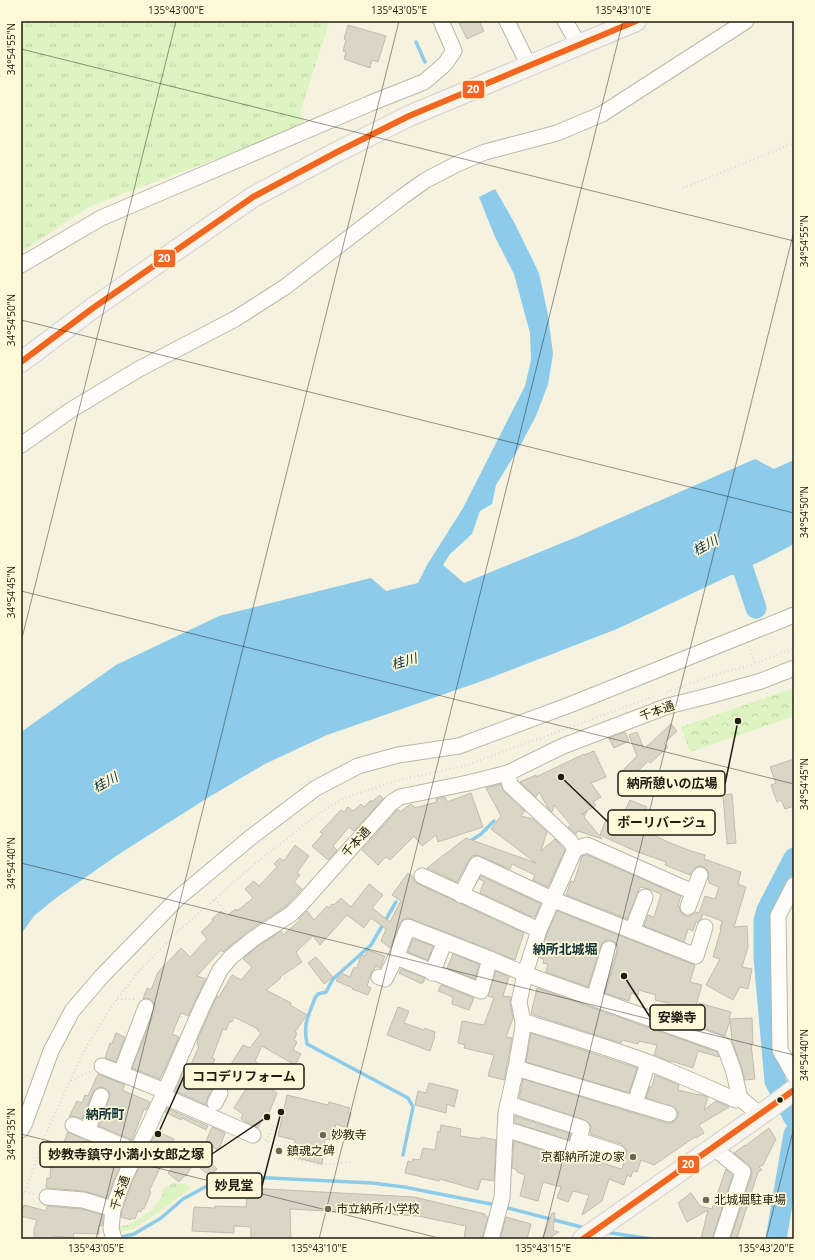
<svg xmlns="http://www.w3.org/2000/svg" width="815" height="1260" font-family="'Open Sans','Noto Sans JP',sans-serif">
<style>
.grass{fill:url(#grass-tufts)}
.park{fill:url(#park-crowns)}
.water{fill:#8ccbea}
.lines{fill:none;stroke-linecap:round;stroke-linejoin:round}
.stream{stroke:#8ccbea;stroke-width:3.5}
.river{stroke:#8ccbea;stroke-width:21}
.building{fill:#d9d6c8;stroke:#c0bdaf}
.minor-casing{stroke:#bab7a9;stroke-width:17}
.major-casing{stroke:#d3d1c9;stroke-width:22}
.path{stroke:#d9d8d3;stroke-width:2;stroke-dasharray:1 3;stroke-linecap:butt}
.minor{stroke:#fefdfa;stroke-width:15}
.major{stroke:#f8f4f1;stroke-width:20}
.bus-1-casing{stroke:#fdf8d7;stroke-width:9}
.bus-1{stroke:#f26522;stroke-width:6}
.ticks{fill:none;stroke:#1f1d12;stroke-width:1;stroke-opacity:0.45}
.bus-dot{fill:#1f1d12;stroke:#fdf8d7;stroke-width:1.5}
.poi-dot{fill:#6a685a;stroke:#fdf8d7;stroke-width:1.5}
.labels{text-anchor:middle;stroke-width:3.5;stroke-linejoin:round;paint-order:stroke}
.street-label{font-size:12px;fill:#1f1d12;stroke:#fdf8d7}
.poi-label{font-size:12px;fill:#1f1d12;stroke:#fdf8d7;text-anchor:start}
.water-label{font-size:13px;font-style:italic;fill:#093348;stroke:#fdf8d7}
.neighbourhood-label{font-size:13px;font-weight:bold;fill:#12323a;stroke:#fdf8d7}
.leader{fill:none;stroke:#1f1d12;stroke-width:1.5}
.callout-dot{fill:#1f1d12;stroke:#fdf8d7;stroke-width:1.5}
.callout{fill:#fdf8d7;stroke:#1f1d12;stroke-width:1.5}
.callout-label{font-size:13px;text-anchor:middle;font-weight:bold;fill:#1f1d12}
.line-badge{stroke:#fdf8d7;stroke-width:1.5}
.badge-label{font-size:11px;text-anchor:middle;font-weight:bold;fill:#fff}
.neatline{fill:none;stroke:#1f1d12;stroke-width:1.5}
.ticks-label{font-size:10px;text-anchor:middle;fill:#1f1d12}
</style>
<defs>
<pattern id="grass-tufts" width="24" height="20" patternUnits="userSpaceOnUse"><rect width="24" height="20" fill="#def3c2"/><path d="M3 7l-1-3M5 7V3M7 7l1-3M15 17l-1-3M17 17v-4M19 17l1-3" fill="none" stroke="#bed0a6"/></pattern>
<pattern id="park-crowns" width="20" height="18" patternUnits="userSpaceOnUse"><rect width="20" height="18" fill="#def3c2"/><path d="M2 6a3 3 0 1 1 6 0M12 15a3 3 0 1 1 6 0" fill="none" stroke="#bed0a6"/></pattern>
</defs>
<rect width="100%" height="100%" fill="#f5f2df"/>
<!-- grass -->
<g class="grass">
<path d="M21,21H330L300,112L306,126L90,206L21,252Z"/>
<path d="M174,1183L185,1184L191,1188L162,1210L133,1229L118,1232L117,1227L129,1225L152,1210L161,1198L164,1188Z"/>
</g>
<!-- park -->
<path class="park" d="M794,688V716L690,752L681,727Z"/>
<!-- water -->
<path class="water" d="M495,189L514,222L539,273L548,315L553,354L548,384L536,416L520,446L496,485L492,504L480,511L472,534L450,554L443,565L464,583L579,536L755,459L774,469L794,460V544L765,559L617,629L485,680L327,735L265,764L209,797L119,854L56,898L34,916L21,934V732L116,665L219,616L371,578L386,591L418,583L427,565L463,508L525,386L531,360L530,333L514,274L495,237L479,197Z"/>
<g class="lines">
<!-- stream -->
<g class="stream">
<path d="M416,42L425,62"/>
<path d="M469,842L481,834L494,821"/>
<path d="M396,902L371,945L333,979L326,992L318,994L315,998C308,1017 303,1023 307,1044L408,1098L413,1107L403,1155"/>
<path d="M504,1207L585,1228"/>
<path d="M605,1232L651,1239"/>
<path d="M118,1238L134,1234L161,1218L183,1199L220,1179L247,1177L372,1183L404,1187L496,1205"/>
</g>
<!-- river -->
<g class="river">
<path d="M720,553L743,569L756,608"/>
<path d="M794,858L767,910L764,921V958L775,1081L794,1118"/>
<path d="M776,1239L794,1134"/>
</g>
</g>
<!-- building -->
<g class="building">
<path d="M458,21H479L484,31L467,39Z"/>
<path d="M348,25L386,36L378,62L372,60L370,68L344,59L346,52L343,51L346,40L344,39Z"/>
<path d="M671,724L677,731L664,743L668,747L650,763L648,761L630,779L622,771L637,756L629,735L637,732L644,749Z"/>
<path d="M625,732L629,741L614,748L609,738Z"/>
<path d="M594,751L606,777L591,783L601,797L593,802L596,805L582,814V815L587,811L584,817L602,839L578,831L576,834L568,827L571,825L554,805L552,812L548,808L539,792L536,797L520,782L536,775V777L584,754V755Z"/>
<path d="M794,759V806L785,809L781,800L777,802L771,785L776,783L770,767Z"/>
<path d="M501,784L504,792L525,811L521,816L533,819L547,832L541,851L555,839L565,850L548,887L533,880L535,875L512,864L510,869L477,855L472,856L469,860L457,882L427,868L466,838L536,863L491,829L501,816L486,788Z"/>
<path d="M471,793L483,827L438,842L436,835L422,846L414,836L390,860L386,857L378,865L362,850L398,809L400,812L411,804L415,808L437,802L436,799L445,797L447,802Z"/>
<path d="M732,794L736,843L727,844L723,795Z"/>
<path d="M380,795L383,799L354,831L349,827L333,846L337,850L328,860L312,846L323,834L320,832L341,810L344,812L348,807L353,811L361,804L364,807L371,800L372,802Z"/>
<path d="M630,800L647,807L638,827L668,842L691,851L705,855L704,859L741,872L738,884L746,887L734,927L747,926L748,947L742,967L752,969L748,989L740,987L733,1000L706,985L720,959L713,957L721,929H720L722,921L703,914L701,919L698,922H696L693,931L688,929L684,942L644,926L648,915L654,917L661,894L649,889L640,887L627,919L566,895L571,881L574,882L582,856L587,855L681,896L678,906H679L681,912L685,916H690L695,912L699,913L705,896L715,899L719,887L709,883V881L708,880L709,873L707,870L704,867L699,866L695,868L690,875L665,865L666,862L635,851L600,835L606,819L616,822L618,817L621,819Z"/>
<path d="M295,845L309,856L297,873L300,875L294,882L302,889L285,907L248,931L223,952L221,950L197,976L206,979L188,1016L181,1013L172,1034L179,1037L160,1079L132,1068L155,1010V1005L153,1001L149,998L143,999L147,988L151,990L158,972L181,948L190,957L207,939L201,932L213,921L212,919L221,911L226,916L236,909L237,911L253,898L245,889L254,881L259,886L277,867L274,864L280,858L284,861Z"/>
<path d="M408,873L413,877L414,881L418,884L524,933L515,960L448,933L407,918L403,920L400,923L390,948L381,941L386,929L371,918L364,928L347,915L320,945L313,936L296,952L302,962L280,977L281,978L266,990L291,1003L290,1005L307,1015L295,1032L297,1033L294,1040L297,1042L293,1050L301,1054L295,1065L262,1046L255,1061L259,1064V1066L262,1070L257,1079L277,1093L267,1118L263,1117L258,1128L241,1119L243,1114L234,1108L246,1089L225,1074L243,1045L250,1048L261,1033L257,1030L258,1029L234,1017L232,1022L230,1021L226,1030L223,1029L212,1058L215,1059L212,1066L224,1072L220,1084L215,1085L212,1089L207,1099L206,1105L175,1091L186,1066L190,1067L199,1046L197,1045L198,1038L217,996L219,997L232,975L241,980L252,967L243,959L258,946L281,931L283,935L300,920L299,919L307,911L314,920L327,906L329,908L332,904L334,905L341,898L351,907L369,884L383,895L372,908L390,922L401,901L392,895Z"/>
<path d="M481,876L541,904L535,917L530,916L480,893L484,881L479,879Z"/>
<path d="M557,911L695,965L690,982L702,985L695,1009L680,1005L677,1019L665,1014L668,1003L655,1000L656,995L639,990L638,995L631,993L629,1001L605,993L618,951V947L616,943L611,940H607L603,942L601,946L588,987L546,972L548,964L543,963L544,959L540,958L547,933Z"/>
<path d="M413,939L433,946L428,960L408,952Z"/>
<path d="M368,950L385,956L380,968L376,966L371,974L367,986L371,988L368,995L352,989L353,988L336,981L341,973L350,977L354,967L357,968L361,955L365,956Z"/>
<path d="M453,954L479,964L475,979L447,968Z"/>
<path d="M316,957L333,977L324,984L308,963Z"/>
<path d="M401,969L425,978L423,983H420L399,973Z"/>
<path d="M496,971L509,977L503,996L511,997L510,1004L513,1018L506,1037L512,1038L504,1080L488,1076L494,1055L464,1048L465,1045L458,1043L462,1021L484,1025L494,998L488,996Z"/>
<path d="M441,985L474,998L469,1010L452,1004L453,997L438,991Z"/>
<path d="M537,988L717,1052L719,1057L698,1051L693,1068L671,1061V1062L654,1055L657,1045L639,1041L638,1044L622,1040L621,1043L531,1014Z"/>
<path d="M699,1003L731,1012L729,1019L752,1018L753,1044H751L755,1079L745,1080L741,1066L732,1041L730,1020L725,1036L693,1024Z"/>
<path d="M398,1007L409,1011L404,1023L424,1030L425,1028L435,1032L434,1036H435L430,1051L387,1035Z"/>
<path d="M116,1033L125,1037L116,1062L105,1058L110,1043L112,1044Z"/>
<path d="M531,1033L637,1068L629,1093L526,1062Z"/>
<path d="M98,1074L125,1085L122,1090L150,1102L146,1110L144,1109L132,1140L99,1126L109,1099L110,1094L108,1091L104,1088L99,1087L96,1089L93,1092L82,1119L72,1116L69,1117L77,1101L82,1103L85,1095L88,1096Z"/>
<path d="M655,1075L679,1085L678,1090L699,1095V1094L708,1097L704,1110L716,1101L729,1107L699,1125L704,1133L696,1138L695,1137L654,1165L641,1160L637,1172L633,1171L631,1177L627,1175L624,1185L609,1179L602,1201L582,1215L589,1195L573,1191L568,1202L557,1198L561,1187L543,1182L538,1201L520,1196L525,1175L517,1172V1170L512,1168L514,1141L573,1160H577L581,1158L584,1152L590,1153L588,1159L622,1169L627,1151L624,1147L621,1144L590,1134L591,1126L585,1120L519,1098L523,1079L666,1123H671L675,1120L678,1116V1112L675,1108L646,1098L650,1086L652,1087Z"/>
<path d="M429,1083L458,1090L454,1107L447,1104L446,1113L415,1105L418,1091L426,1093Z"/>
<path d="M287,1095L328,1105L329,1102L350,1108L348,1113H351L347,1128L336,1124L332,1140L325,1139L322,1164L297,1158L298,1153L293,1152L295,1140L278,1136Z"/>
<path d="M167,1108L208,1126L206,1130L182,1118L181,1120L165,1112Z"/>
<path d="M515,1116L571,1134L569,1140L515,1123Z"/>
<path d="M441,1125L461,1129L460,1136L481,1139V1137L496,1140L494,1181L481,1179L478,1190L440,1179L439,1181L405,1173L408,1161L412,1162L413,1159L420,1160L423,1148L435,1150L438,1131L440,1132Z"/>
<path d="M212,1127L225,1133L219,1150L205,1144Z"/>
<path d="M769,1128L776,1139L763,1165L759,1167L762,1170L758,1172L737,1238L731,1237L752,1174L751,1169L749,1165L734,1153L745,1145V1146Z"/>
<path d="M156,1131L174,1139L149,1191L151,1192L144,1209L142,1208L141,1212L138,1211L135,1219L131,1218V1220L121,1217L122,1211L131,1184Z"/>
<path d="M68,1132L125,1157L115,1178L107,1198L84,1191L46,1188L47,1178H50L51,1162H56Z"/>
<path d="M188,1148L200,1157L201,1155L217,1169L210,1176L194,1163L186,1176H184L179,1182L168,1173Z"/>
<path d="M726,1169L733,1175L712,1239H701L708,1210L687,1222L678,1203L691,1193L700,1206L712,1209Z"/>
<path d="M248,1188L414,1197L485,1214V1217H488L482,1239L464,1238L466,1226L418,1216L290,1209L291,1239H251V1227L234,1226V1233L192,1231L194,1207L215,1208V1206L246,1207Z"/>
<path d="M24,1205L46,1211L47,1206L81,1209L103,1215L102,1226L99,1225V1234L74,1233L73,1238L54,1236L53,1239H34V1229L37,1220L21,1216Z"/>
<path d="M552,1213H555L553,1230L559,1232L552,1236V1239H542Z"/>
<path d="M506,1217L531,1224L527,1239H500Z"/>
</g>
<g class="lines">
<!-- minor casing -->
<g class="minor-casing">
<g id="minor">
<path d="M507,21L529,66"/>
<path d="M565,21L579,45"/>
<path d="M21,265L101,218L371,103L424,82L445,64L454,51L441,21"/>
<path d="M21,445L71,410L139,369L235,319L285,287L402,197L426,180L457,164L485,152L557,133L602,114L746,21"/>
<path d="M575,849L587,845L693,892"/>
<path d="M422,876L539,930"/>
<path d="M794,885L778,916L780,1050L794,1075"/>
<path d="M461,895L477,864L554,900L696,956L705,927"/>
<path d="M688,907L700,875"/>
<path d="M632,931L645,897"/>
<path d="M490,959L481,991L396,957L408,927L490,959L525,974L724,1045L733,1069L740,1098L760,1115"/>
<path d="M432,973L445,941"/>
<path d="M379,977L385,979L396,957"/>
<path d="M594,998L609,949"/>
<path d="M523,1022L528,1023C569,1036 610,1048 650,1063C679,1075 707,1087 736,1100L740,1098"/>
<path d="M102,1066L165,1091"/>
<path d="M516,1068L669,1114"/>
<path d="M121,1073L146,1007"/>
<path d="M163,1096L253,1135"/>
<path d="M215,1103L220,1093"/>
<path d="M635,1103L648,1063"/>
<path d="M73,1125L137,1152"/>
<path d="M505,1129L575,1151L582,1128L508,1104"/>
<path d="M21,1130L24,1125L51,1051L72,1011L102,976L177,899L250,838L316,788L358,766L398,755L459,746L572,704L794,615"/>
<path d="M87,1131L101,1096"/>
<path d="M578,1140L618,1153"/>
<path d="M713,1147L743,1172L721,1239"/>
<path d="M47,1197L83,1200L113,1209"/>
<path d="M114,1239L111,1229L113,1209L123,1181L163,1096L202,1007L220,970L231,957L253,939L291,914L303,902L391,803L400,797L468,783L508,773L563,746L668,706L712,695L761,681L794,668"/>
<path d="M491,1239L502,1198L506,1113L516,1068L523,1027V1022L519,1002L525,974L539,930L575,849L570,841L510,785L508,773"/>
</g>
</g>
<!-- major casing -->
<g class="major-casing">
<g id="major">
<path d="M21,362L93,308L253,197L337,152L409,116L636,21"/>
<path d="M583,1239L770,1108L794,1090"/>
</g>
</g>
<!-- path -->
<g class="path">
<path d="M683,188L794,143"/>
<path d="M749,646L755,664"/>
<path d="M667,692L721,673L755,664L794,648"/>
<path d="M766,693L768,698"/>
<path d="M215,899L242,931"/>
<path d="M117,999H136"/>
<path d="M159,1007L184,1018"/>
<path d="M71,1081L91,1071"/>
<path d="M297,1133L292,1137L287,1147L289,1152L293,1159L320,1165L352,1162"/>
<path d="M265,1140L273,1144L292,1148"/>
<path d="M266,1141L275,1123"/>
<path d="M25,1192L34,1194"/>
<path d="M21,1203L45,1136L79,1061L89,1042L117,999L140,970L174,935L258,861L285,840L318,814L344,798L395,781L467,765L655,696"/>
</g>
<!-- minor -->
<use href="#minor" class="minor"/>
<!-- major -->
<use href="#major" class="major"/>
<!-- bus-1 casing -->
<g class="bus-1-casing">
<g id="bus-1">
<path d="M21,362L93,308L253,197L337,152L409,116L636,21"/>
<path d="M583,1239L794,1090"/>
</g>
</g>
<!-- bus-1 -->
<use href="#bus-1" class="bus-1"/>
</g>
<!-- ticks -->
<path class="ticks" d="M21,49L794,241M21,320L794,513M21,591L794,784M21,642L176,21M21,863L794,1055M21,1134L443,1239M96,1239L399,21M319,1239L623,21M543,1239L794,231M766,1239L794,1127"/>
<!-- markers -->
<circle class="bus-dot" cx="780" cy="1100" r="3.5"/>
<g class="poi-dot">
<circle cx="323" cy="1135" r="4"/>
<circle cx="279" cy="1151" r="4"/>
<circle cx="633" cy="1157" r="4"/>
<circle cx="706" cy="1200" r="4"/>
<circle cx="328" cy="1209" r="4"/>
</g>
<g class="labels">
<!-- street labels -->
<g class="street-label">
<text transform="translate(657 711) rotate(-19)" y="4">千本通</text>
<text transform="translate(356 842) rotate(-48)" y="4">千本通</text>
<text transform="translate(120 1193) rotate(-71)" y="4">千本通</text>
</g>
<!-- poi labels -->
<g class="poi-label">
<text x="331" y="1139">妙教寺</text>
<text x="287" y="1155">鎮魂之碑</text>
<text x="625" y="1161" text-anchor="end">京都納所淀の家</text>
<text x="714" y="1204">北城堀駐車場</text>
<text x="336" y="1213">市立納所小学校</text>
</g>
<!-- water labels -->
<g class="water-label">
<text transform="translate(705 545) rotate(-29)" y="5">桂川</text>
<text transform="translate(404 661) rotate(-17)" y="5">桂川</text>
<text transform="translate(105 782) rotate(-29)" y="5">桂川</text>
</g>
<!-- neighbourhood labels -->
<g class="neighbourhood-label">
<text x="565" y="954">納所北城堀</text>
<text x="105" y="1119">納所町</text>
</g>
</g>
<!-- callouts -->
<path class="leader" d="M738 721L725 784M561 777L608 822M624 976L650 1017M158 1134L184 1076M267 1117L212 1154M281 1112L262 1186"/>
<g class="callout-dot">
<circle cx="738" cy="721" r="4"/>
<circle cx="561" cy="777" r="4"/>
<circle cx="624" cy="976" r="4"/>
<circle cx="158" cy="1134" r="4"/>
<circle cx="267" cy="1117" r="4"/>
<circle cx="281" cy="1112" r="4"/>
</g>
<g class="callout">
<rect x="618" y="771" width="107" height="25" rx="4"/>
<rect x="608" y="810" width="107" height="25" rx="4"/>
<rect x="650" y="1005" width="55" height="25" rx="4"/>
<rect x="184" y="1064" width="120" height="25" rx="4"/>
<rect x="40" y="1142" width="172" height="25" rx="4"/>
<rect x="207" y="1173" width="55" height="25" rx="4"/>
</g>
<g class="callout-label">
<text x="672" y="788">納所憩いの広場</text>
<text x="662" y="827">ボーリバージュ</text>
<text x="677" y="1022">安樂寺</text>
<text x="244" y="1081">ココデリフォーム</text>
<text x="126" y="1159">妙教寺鎮守小満小女郎之塚</text>
<text x="234" y="1190">妙見堂</text>
</g>
<g class="line-badge">
<rect x="462" y="80" width="23" height="19" rx="4" fill="#f26522"/>
<rect x="153" y="249" width="23" height="19" rx="4" fill="#f26522"/>
<rect x="677" y="1155" width="23" height="19" rx="4" fill="#f26522"/>
</g>
<g class="badge-label">
<text x="473" y="93">20</text>
<text x="164" y="262">20</text>
<text x="688" y="1168">20</text>
</g>
<!-- border -->
<rect width="815" height="1260" fill="none" stroke="#fdf8d7" stroke-width="44"/>
<rect x="22" y="22" width="771" height="1216" class="neatline"/>
<g class="ticks-label">
<text x="176" y="14">135°43'00"E</text>
<text x="399" y="14">135°43'05"E</text>
<text x="623" y="14">135°43'10"E</text>
<text transform="translate(11 49) rotate(-90)" y="4">34°54'55"N</text>
<text transform="translate(804 241) rotate(-90)" y="4">34°54'55"N</text>
<text transform="translate(11 320) rotate(-90)" y="4">34°54'50"N</text>
<text transform="translate(804 512) rotate(-90)" y="4">34°54'50"N</text>
<text transform="translate(11 592) rotate(-90)" y="4">34°54'45"N</text>
<text transform="translate(804 784) rotate(-90)" y="4">34°54'45"N</text>
<text transform="translate(11 863) rotate(-90)" y="4">34°54'40"N</text>
<text transform="translate(804 1055) rotate(-90)" y="4">34°54'40"N</text>
<text transform="translate(11 1134) rotate(-90)" y="4">34°54'35"N</text>
<text x="96" y="1252">135°43'05"E</text>
<text x="319" y="1252">135°43'10"E</text>
<text x="543" y="1252">135°43'15"E</text>
<text x="766" y="1252">135°43'20"E</text>
</g>
</svg>
